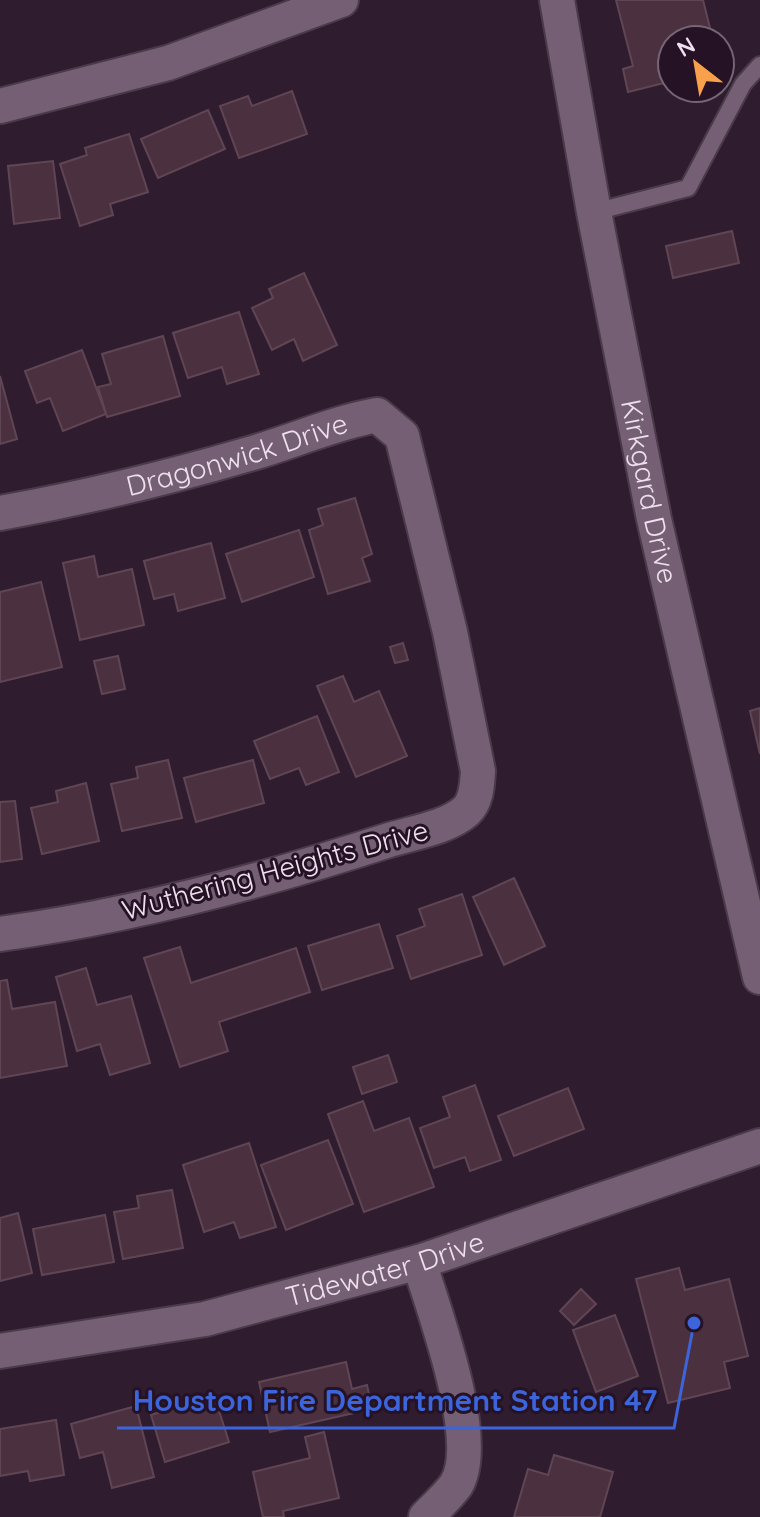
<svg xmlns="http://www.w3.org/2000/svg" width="760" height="1517" font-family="Quicksand,sans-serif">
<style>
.building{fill:#4b313f;stroke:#604654;stroke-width:2}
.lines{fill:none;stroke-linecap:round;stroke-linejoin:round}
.lane-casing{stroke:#4b3b4a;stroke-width:20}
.street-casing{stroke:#4b3b4a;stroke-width:38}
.lane{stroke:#755f74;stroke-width:16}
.street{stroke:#755f74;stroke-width:34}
.labels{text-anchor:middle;stroke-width:6;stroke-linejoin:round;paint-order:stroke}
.street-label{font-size:28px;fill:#eee1ed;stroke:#251325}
.leader{fill:none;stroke:#3c64db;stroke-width:3}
.callout-dot{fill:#3c64db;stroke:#251325;stroke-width:3}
.callout-label{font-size:30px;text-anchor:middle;font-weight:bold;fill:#3c64db;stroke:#251325;stroke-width:6;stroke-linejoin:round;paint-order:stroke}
</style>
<rect width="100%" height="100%" fill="#2f1d2f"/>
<!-- building -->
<g class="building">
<path d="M616,0H703L711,32L697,36L698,40H672V81L628,92L623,69L633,66Z"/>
<path d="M292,91L307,134L239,158L220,106L248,96L252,106Z"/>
<path d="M208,110L225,149L158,178L141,139Z"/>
<path d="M129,134L148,192L110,204L113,215L80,226L60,164L87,155L85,148Z"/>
<path d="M53,161L60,218L14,224L8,166Z"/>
<path d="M732,231L739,263L673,278L666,246Z"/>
<path d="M304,273L337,345L303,361L294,339L272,350L252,308L273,298L269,289Z"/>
<path d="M239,312L259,374L227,384L222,367L188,378L173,333Z"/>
<path d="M163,336L180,396L107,417L98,387L111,384L102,354Z"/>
<path d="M82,350L106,414L63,431L50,398L37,403L25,371Z"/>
<path d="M0,376L17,439L0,444Z"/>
<path d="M355,498L372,554L362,558L370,581L328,594L309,530L323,525L318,509Z"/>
<path d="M299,530L314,577L242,602L226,554Z"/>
<path d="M211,543L225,598L178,611L174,594L154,599L144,561Z"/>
<path d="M94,556L98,577L132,569L144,625L80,640L63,563Z"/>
<path d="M41,582L62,667L0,682V592Z"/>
<path d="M403,643L408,660L395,663L390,647Z"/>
<path d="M118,656L125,689L102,694L94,661Z"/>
<path d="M343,676L354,702L379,691L407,756L356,777L317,686Z"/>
<path d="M760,708V754L750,711Z"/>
<path d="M317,716L339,772L306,785L299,768L270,779L254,741Z"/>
<path d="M168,760L182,818L122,831L111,784L138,778L136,767Z"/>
<path d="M253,760L264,803L196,822L184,778Z"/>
<path d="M86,783L99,841L42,854L31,808L58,802L56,791Z"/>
<path d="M15,801L22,859L0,862V802Z"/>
<path d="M514,878L545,946L504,965L473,897Z"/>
<path d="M462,894L482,955L411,979L397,936L425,926L419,909Z"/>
<path d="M379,924L393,968L322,990L308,946Z"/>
<path d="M180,947L191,983L296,948L310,992L219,1022L228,1051L180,1067L144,958Z"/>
<path d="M86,968L97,1005L131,996L150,1063L110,1075L100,1044L77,1051L56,977Z"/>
<path d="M7,980L12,1009L55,1002L67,1066L0,1078V981Z"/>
<path d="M388,1055L397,1082L362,1094L353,1067Z"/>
<path d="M475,1085L501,1160L470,1171L465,1157L434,1168L420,1128L450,1117L443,1097Z"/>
<path d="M568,1088L584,1129L514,1156L498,1116Z"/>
<path d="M363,1101L374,1131L409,1118L434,1187L364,1212L328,1114Z"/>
<path d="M328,1140L353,1204L286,1230L261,1165Z"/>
<path d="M249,1143L276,1227L240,1238L234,1222L204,1232L183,1165Z"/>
<path d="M172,1190L183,1248L123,1259L114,1212L139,1208L137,1196Z"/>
<path d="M18,1213L32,1273L0,1281V1218Z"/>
<path d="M105,1215L114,1262L42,1275L33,1229Z"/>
<path d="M679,1268L685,1290L729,1279L748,1356L724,1362L730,1388L668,1403L636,1279Z"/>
<path d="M581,1289L596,1304L574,1325L560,1311Z"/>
<path d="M615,1315L638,1376L596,1392L573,1330Z"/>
<path d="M346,1362L352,1389L367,1385L372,1409L270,1432L259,1382Z"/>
<path d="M214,1395L229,1442L165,1462L151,1415Z"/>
<path d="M136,1406L154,1477L112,1488L103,1452L80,1458L71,1424Z"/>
<path d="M56,1420L64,1475L30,1481L28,1471L0,1476V1429Z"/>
<path d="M324,1432L339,1498L283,1511L284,1517H263L253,1472L310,1458L305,1437Z"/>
<path d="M554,1455L613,1472L600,1517H514L528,1469L548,1475Z"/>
</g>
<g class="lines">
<!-- lane casing -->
<g class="lane-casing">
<path id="lane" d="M594,212L688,188L743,84L760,65"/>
</g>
<!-- street casing -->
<g class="street-casing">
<g id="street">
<path id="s1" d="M557,0L594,212L654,519L760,977"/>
<path d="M0,106L168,63L341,0"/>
<path id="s2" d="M0,513C84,498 167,478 249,454C292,442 333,423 377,415L402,436L450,632L478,771C477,784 477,801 466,811C447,828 411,833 386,841C260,882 131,916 0,934"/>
<path d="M419,1262C434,1311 483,1441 456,1485C448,1496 436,1507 426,1517"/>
<path id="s3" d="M0,1351L205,1319L419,1262L760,1146"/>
</g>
</g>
<!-- lane -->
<use href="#lane" class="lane"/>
<!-- street -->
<use href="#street" class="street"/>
</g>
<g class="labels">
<!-- street labels -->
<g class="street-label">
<text dy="10" stroke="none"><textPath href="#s2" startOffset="244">Dragonwick Drive</textPath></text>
<text dy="10" stroke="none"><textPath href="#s1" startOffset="500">Kirkgard Drive</textPath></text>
<text transform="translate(275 870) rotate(-15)" y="10">Wuthering Heights Drive</text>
<text dy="10" stroke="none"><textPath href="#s3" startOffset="394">Tidewater Drive</textPath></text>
</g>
</g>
<!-- callouts -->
<path class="leader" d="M694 1323L674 1428H117"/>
<circle class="callout-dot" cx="694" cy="1323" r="8"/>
<g class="callout-label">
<text x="395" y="1411">Houston Fire Department Station 47</text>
</g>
<!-- north arrow -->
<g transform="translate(696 64) rotate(329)"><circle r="38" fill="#251325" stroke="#756575" stroke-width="2"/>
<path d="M0-6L14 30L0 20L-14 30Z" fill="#f9a04c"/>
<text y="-12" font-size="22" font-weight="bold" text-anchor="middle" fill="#eee1ed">N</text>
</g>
</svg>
